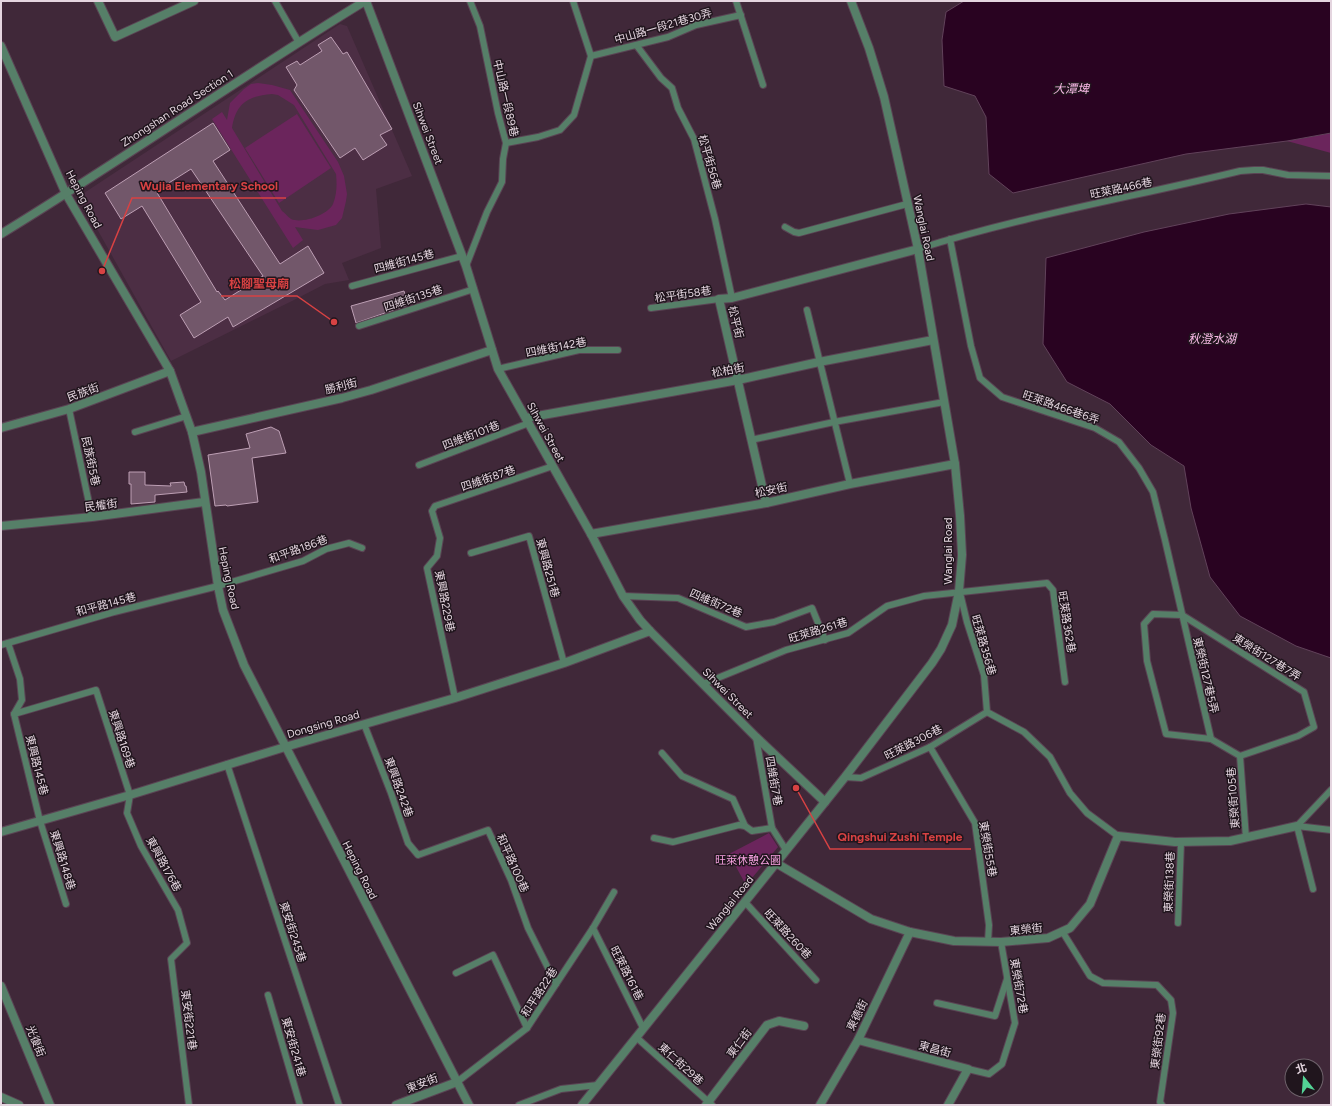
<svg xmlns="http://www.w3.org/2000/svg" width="1332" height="1106" font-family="Figtree,'Noto Sans TC',sans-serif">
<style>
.built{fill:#4c2e44}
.green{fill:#6b255c;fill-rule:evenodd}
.water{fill:#290321;stroke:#61425a}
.building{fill:#72576a;stroke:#bd9fb4;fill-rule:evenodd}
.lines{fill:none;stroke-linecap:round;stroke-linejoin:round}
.service-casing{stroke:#5a4454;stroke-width:8}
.minor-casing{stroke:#5a4454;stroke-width:10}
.tertiary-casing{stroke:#5a4454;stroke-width:10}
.service{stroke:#567f68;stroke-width:6}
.minor{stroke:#567f68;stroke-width:8}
.tertiary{stroke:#567f68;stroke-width:8}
.labels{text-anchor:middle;stroke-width:3;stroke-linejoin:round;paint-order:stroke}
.street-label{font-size:11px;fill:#e4d5df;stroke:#20151d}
.park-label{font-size:11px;fill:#f5a1df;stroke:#20151d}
.water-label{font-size:12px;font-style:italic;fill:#f8b8e6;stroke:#20151d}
.leader{fill:none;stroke:#d84243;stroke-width:1.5}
.callout-dot{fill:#d84243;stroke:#20151d;stroke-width:1.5}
.callout-label{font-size:12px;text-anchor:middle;font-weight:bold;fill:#d84243;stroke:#20151d;stroke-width:3;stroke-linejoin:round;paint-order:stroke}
</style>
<rect width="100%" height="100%" fill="#402839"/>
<!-- built -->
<path class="built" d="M340,24L347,26L412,176L376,189L381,248L342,263L349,280L325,284L292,301L171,361L82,202L84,193Z"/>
<!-- green -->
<g class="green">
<path d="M258,83L272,85L290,90L338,162L344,176L347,194L346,201L342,218L336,225L318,230L295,227L303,240L293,248L212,119L222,112L227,120L230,103L244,89L251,84ZM272,94L278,95L294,105L336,174C337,184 337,194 333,204C328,215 302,224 291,219C288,217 285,213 282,211L232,128C236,103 248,96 272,94Z"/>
<path d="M297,114L331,168L279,203L245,148Z"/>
<path d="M1331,133V153L1287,141Z"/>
<path d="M769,833L778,847L746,885L729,854Z"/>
</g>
<!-- water -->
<g class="water">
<path d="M964,1H1331V133L1287,141L1186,154L1013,193L989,174L986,117L975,96L944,86L942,40L946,12Z"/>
<path d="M1306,204L1331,207V658L1296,646L1240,616L1210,577L1191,508L1184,466L1151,445L1110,404L1067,382L1043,344L1046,258L1144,232L1229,214Z"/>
</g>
<!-- building -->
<g class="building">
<path d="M331,37L343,54L347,52L392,129L380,135L387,145L363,160L355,148L340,158L294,90L297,85L286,67L297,61L300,65L322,51L318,45Z"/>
<path d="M213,123L230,150L213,161L280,264L308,246L324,273L233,327L228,317L194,338L180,315L201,302L142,206L121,219L105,193ZM191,169L263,276L225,300L218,291L217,292L156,191Z"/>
<path d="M404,291L408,305L356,323L351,306Z"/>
<path d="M271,427L279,431L286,453L252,458L258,502L227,506L226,505L215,506L208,455L250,448L246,434Z"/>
<path d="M129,472H145V485L171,486L170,483L184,482L185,486H186L187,492L155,495V502L131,504V484H129Z"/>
</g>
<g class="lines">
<!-- service casing -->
<g class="service-casing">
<g id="service">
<path d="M275,1L298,41"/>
<path d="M736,1L763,85"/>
<path d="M637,46L661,78L672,88L678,108L694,139L715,219L732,298"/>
<path d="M591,56L668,37L696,25L741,15"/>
<path d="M506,143L538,137L560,130L574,115L591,56L573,1"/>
<path d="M785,227L794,232L799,233L907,204"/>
<path d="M950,239L971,346L980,378L1002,397L1095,428L1119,442L1139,468L1153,492L1165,540L1211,739"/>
<path d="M918,249C1023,216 1133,197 1240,171L1254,170H1263L1288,175L1331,176"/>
<path d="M466,266L487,212L502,182L503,159L506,143L498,113L480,26L470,1"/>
<path d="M352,286L462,256"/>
<path d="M651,308L719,299"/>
<path d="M807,310L850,484"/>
<path d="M359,326L474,289"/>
<path d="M498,369L579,350H618"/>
<path d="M69,409L92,517"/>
<path d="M135,432L187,416"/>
<path d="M751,440L834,422L944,402"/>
<path d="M419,465L529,423"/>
<path d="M471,553L529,536L564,663"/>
<path d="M960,593L967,622L984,675L987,712L1024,732L1050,757L1070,793L1087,813L1118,836"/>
<path d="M623,596L678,598L746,627L774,622L812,608L825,640"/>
<path d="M1153,614L1182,615L1304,692L1314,727L1298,736L1240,756L1211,739L1166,734L1147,661L1144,624Z"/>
<path d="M8,643L20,679L22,700L14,714L40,821L66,904"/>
<path d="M1,645L114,612L218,586L303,561L326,549L349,543L362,548"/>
<path d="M703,684L786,650L848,633L887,606L924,596L1047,583L1053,590L1065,682"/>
<path d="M455,698L427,568L437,556L440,538L432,511L435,506L553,466"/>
<path d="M14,714L96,690L130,795L127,813L141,846L178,910L187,943L171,959L189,1105"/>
<path d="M364,724L391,793L408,843L418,855L488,830L511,880L528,928L556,984"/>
<path d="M756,737L772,828"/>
<path d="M930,747L975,823L989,925L988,942"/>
<path d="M662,753L682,776L733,799L745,826L752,831L772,828L786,850"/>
<path d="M1240,756L1246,838"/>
<path d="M227,764L339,1105"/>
<path d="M845,777L861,778L930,747L987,712"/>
<path d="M1297,826L1313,889"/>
<path d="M1297,826L1331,790"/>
<path d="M1297,826L1331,830"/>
<path d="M654,838L673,842L739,825L745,826"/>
<path d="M745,902L816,980"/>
<path d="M1178,923L1181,842"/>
<path d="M593,928L643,1028"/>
<path d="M1062,931L1090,976L1103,983L1157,985L1171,1000L1173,1013L1160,1102L1162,1105"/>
<path d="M456,973L493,955L527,1028"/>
<path d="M268,995L300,1105"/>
<path d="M937,1003L995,1016L1007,979"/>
<path d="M636,1037L712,1105"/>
<path d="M968,1069L989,1074L1002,1064L1015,1023L1001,942"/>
<path d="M457,1082L527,1028L593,928L614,892"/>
<path d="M519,1105L561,1089L598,1085"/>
</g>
</g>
<!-- minor casing -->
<g class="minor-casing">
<g id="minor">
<path d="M98,1L115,37L194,1"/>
<path d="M366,1L466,266L498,369L591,534L623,596L640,620L650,631L756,737L825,802"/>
<path d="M526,418L738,380L819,362L933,340"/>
<path d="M1,428L69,409L170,371"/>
<path d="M192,432L342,398L371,390L492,350"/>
<path d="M766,503L719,299L732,298L918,249"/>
<path d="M1,526L92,517L204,502"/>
<path d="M591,534L766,503L850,484L955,464"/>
<path d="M1,832L130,795L285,747L455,698L564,663L650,631"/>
<path d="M776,863L871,919L910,932L954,941L1001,942L1048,938L1070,928L1090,904L1118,836L1175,842L1230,841L1297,826"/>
<path d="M1,986L50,1105"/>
<path d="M858,1040L968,1069L948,1105"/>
<path d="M1,1097L19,1105"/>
<path d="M396,1105L457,1082"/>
<path d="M706,1105L767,1025L779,1021L804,1026"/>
<path d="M820,1105L858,1040L910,932"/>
</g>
</g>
<!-- tertiary casing -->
<g class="tertiary-casing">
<g id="tertiary">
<path d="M1,46L66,194L170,371L192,432L201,472L218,586L223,610L244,665L469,1105"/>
<path d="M1,234C124,159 242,76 365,1"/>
<path d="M582,1105L845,777L932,663L941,649L952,625L959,591L962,555L960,516L955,464L918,249L884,97L869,48L851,1"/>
</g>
</g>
<!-- service -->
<use href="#service" class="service"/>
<!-- minor -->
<use href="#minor" class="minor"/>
<!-- tertiary -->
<use href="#tertiary" class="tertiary"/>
</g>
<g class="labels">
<!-- street labels -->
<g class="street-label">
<text transform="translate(663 26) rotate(-16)" y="4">中山路一段21巷30弄</text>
<text transform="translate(506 98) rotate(77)" y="4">中山路一段89巷</text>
<text transform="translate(177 108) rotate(-33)" y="4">Zhongshan Road Section 1</text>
<text transform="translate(428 133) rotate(69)" y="4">Sihwei Street</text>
<text transform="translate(710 162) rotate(74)" y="4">松平街56巷</text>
<text transform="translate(1121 188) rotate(-12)" y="4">旺萊路466巷</text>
<text transform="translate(84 199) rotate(62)" y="4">Heping Road</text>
<text transform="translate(924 228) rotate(78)" y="4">Wanglai Road</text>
<text transform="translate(404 261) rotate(-15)" y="4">四維街145巷</text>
<text transform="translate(683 294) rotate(-8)" y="4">松平街58巷</text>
<text transform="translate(413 298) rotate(-18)" y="4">四維街135巷</text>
<text transform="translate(736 322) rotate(76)" y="4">松平街</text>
<text transform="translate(556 347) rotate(-11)" y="4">四維街142巷</text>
<text transform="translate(728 370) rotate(-11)" y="4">松柏街</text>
<text transform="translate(341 386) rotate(-14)" y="4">勝利街</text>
<text transform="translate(83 392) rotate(-20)" y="4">民族街</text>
<text transform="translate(1061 407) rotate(19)" y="4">旺萊路466巷6弄</text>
<text transform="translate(546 432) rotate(61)" y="4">Sihwei Street</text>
<text transform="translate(471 435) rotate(-21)" y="4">四維街101巷</text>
<text transform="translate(91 461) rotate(78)" y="4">民族街5巷</text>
<text transform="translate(488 478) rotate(-19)" y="4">四維街87巷</text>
<text transform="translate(771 490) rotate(-12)" y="4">松安街</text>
<text transform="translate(101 505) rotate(-7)" y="4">民權街</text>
<text transform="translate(298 549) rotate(-20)" y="4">和平路186巷</text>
<text transform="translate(948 551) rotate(-90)" y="4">Wanglai Road</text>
<text transform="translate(548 568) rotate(75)" y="4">東興路251巷</text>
<text transform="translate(229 578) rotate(78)" y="4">Heping Road</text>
<text transform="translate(445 601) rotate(79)" y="4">東興路229巷</text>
<text transform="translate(716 603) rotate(23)" y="4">四維街72巷</text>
<text transform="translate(106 604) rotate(-15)" y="4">和平路145巷</text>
<text transform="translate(1067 622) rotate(81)" y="4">旺萊路362巷</text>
<text transform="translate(818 630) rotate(-17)" y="4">旺萊路261巷</text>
<text transform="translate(984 645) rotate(74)" y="4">旺萊路356巷</text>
<text transform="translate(1267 657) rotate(32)" y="4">東榮街127巷7弄</text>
<text transform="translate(1206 675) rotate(77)" y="4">東榮街127巷5弄</text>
<text transform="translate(728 693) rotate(45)" y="4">Sihwei Street</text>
<text transform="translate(323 724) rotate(-16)" y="4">Dongsing Road</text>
<text transform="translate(122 739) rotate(72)" y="4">東興路169巷</text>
<text transform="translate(913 742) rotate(-27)" y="4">旺萊路306巷</text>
<text transform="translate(37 765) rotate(76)" y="4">東興路145巷</text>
<text transform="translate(774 781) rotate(80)" y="4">四維街7巷</text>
<text transform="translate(399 787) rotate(70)" y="4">東興路242巷</text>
<text transform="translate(1233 798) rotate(-94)" y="4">東榮街105巷</text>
<text transform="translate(988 849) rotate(80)" y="4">東榮街55巷</text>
<text transform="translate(63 860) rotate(73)" y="4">東興路148巷</text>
<text transform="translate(513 863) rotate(66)" y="4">和平路100巷</text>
<text transform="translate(164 864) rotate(61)" y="4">東興路176巷</text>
<text transform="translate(360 870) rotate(63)" y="4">Heping Road</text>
<text transform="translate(1169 882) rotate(-88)" y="4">東榮街138巷</text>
<text transform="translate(730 903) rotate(-51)" y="4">Wanglai Road</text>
<text transform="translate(1026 929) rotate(-6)" y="4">東榮街</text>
<text transform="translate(293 932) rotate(72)" y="4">東安街245巷</text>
<text transform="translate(788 934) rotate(47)" y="4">旺萊路260巷</text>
<text transform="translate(627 973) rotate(63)" y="4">旺萊路161巷</text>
<text transform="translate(1019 986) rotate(80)" y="4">東榮街72巷</text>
<text transform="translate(539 992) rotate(-57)" y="4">和平路22巷</text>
<text transform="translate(857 1015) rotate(-64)" y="4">東德街</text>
<text transform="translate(189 1020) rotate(83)" y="4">東安街221巷</text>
<text transform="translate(36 1041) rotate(68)" y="4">光復街</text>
<text transform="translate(1158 1041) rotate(-83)" y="4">東榮街92巷</text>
<text transform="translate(739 1043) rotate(-53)" y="4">東仁街</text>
<text transform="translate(294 1047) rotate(74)" y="4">東安街241巷</text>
<text transform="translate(935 1049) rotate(15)" y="4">東昌街</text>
<text transform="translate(681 1064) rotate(42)" y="4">東仁街29巷</text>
<text transform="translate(422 1083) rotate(-21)" y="4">東安街</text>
</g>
<!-- park labels -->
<g class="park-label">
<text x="748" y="864">旺萊休憩公園</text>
</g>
<!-- water labels -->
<g class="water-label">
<text x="1071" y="93">大潭埤</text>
<text x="1212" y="343">秋澄水湖</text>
</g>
</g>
<!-- callouts -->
<path class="leader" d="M102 271L132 198H286M334 322L297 296H221M796 788L830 849H971"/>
<g class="callout-dot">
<circle cx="102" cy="271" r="4"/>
<circle cx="334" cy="322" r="4"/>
<circle cx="796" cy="788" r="4"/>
</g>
<g class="callout-label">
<text x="209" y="190">Wujia Elementary School</text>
<text x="259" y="288">松腳聖母廟</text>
<text x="900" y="841">Qingshui Zushi Temple</text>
</g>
<!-- border -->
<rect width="1332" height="1106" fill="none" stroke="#e4d5df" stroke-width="4"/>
<!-- north arrow -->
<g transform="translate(1304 1078) rotate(343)"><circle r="19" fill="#20151d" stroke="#6e626b"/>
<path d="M0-3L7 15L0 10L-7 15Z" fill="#53d396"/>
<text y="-6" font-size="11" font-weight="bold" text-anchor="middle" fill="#e4d5df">北</text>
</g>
</svg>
